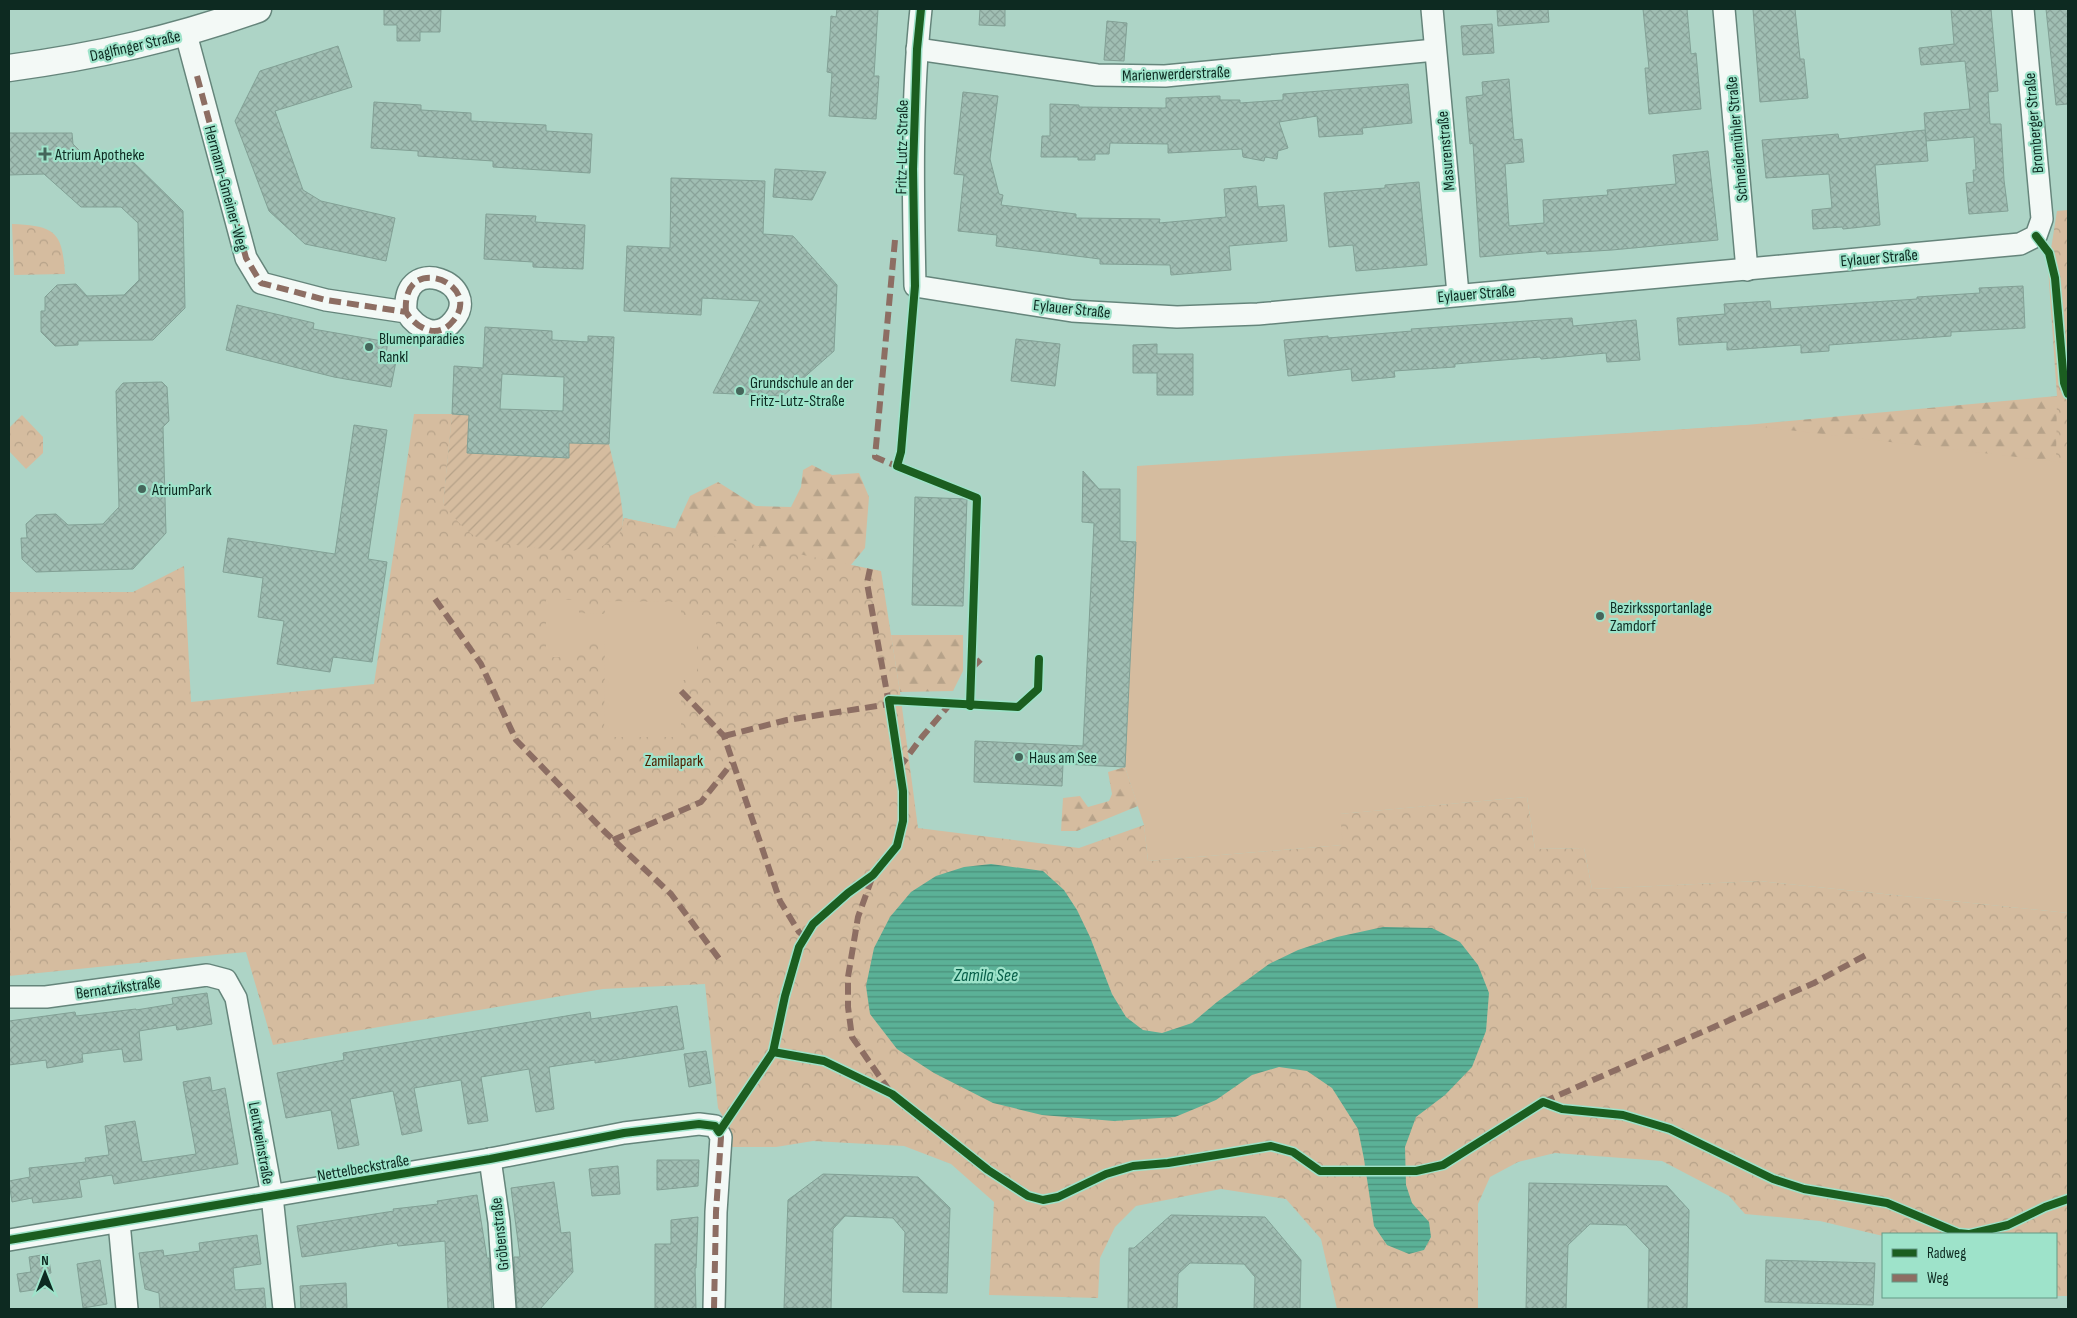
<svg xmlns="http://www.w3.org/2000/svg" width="2077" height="1318" font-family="'Sofia Sans Condensed',sans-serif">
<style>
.forest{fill:url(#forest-firs)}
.park{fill:url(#park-crowns)}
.garden{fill:url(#garden-furrows)}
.pitch{fill:#d5bc9f}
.water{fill:url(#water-rules)}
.building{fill:url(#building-cross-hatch);stroke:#82a095;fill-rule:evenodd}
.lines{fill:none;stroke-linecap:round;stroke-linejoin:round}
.minor-casing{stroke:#65857b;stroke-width:24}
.tertiary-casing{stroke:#65857b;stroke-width:29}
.minor{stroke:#f3f9f6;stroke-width:21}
.tertiary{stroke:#f3f9f6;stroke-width:26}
.quiet{stroke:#8d6e63;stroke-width:6;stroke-dasharray:12 6;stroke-linecap:butt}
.cycleway-casing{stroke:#9ee3ca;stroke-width:11}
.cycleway{stroke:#1b5e20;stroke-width:8}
.poi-dot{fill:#45665b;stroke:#9ee3ca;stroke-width:2}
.labels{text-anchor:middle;stroke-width:4.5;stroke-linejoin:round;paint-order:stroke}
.street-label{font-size:16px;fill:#0d2a21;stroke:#9ee3ca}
.poi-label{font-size:16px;fill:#0d2a21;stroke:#9ee3ca;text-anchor:start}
.park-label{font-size:16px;fill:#4f2000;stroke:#9ee3ca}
.water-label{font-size:18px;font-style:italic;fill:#075e48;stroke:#9ee3ca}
</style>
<defs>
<pattern id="forest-firs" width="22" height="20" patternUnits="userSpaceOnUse" patternTransform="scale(1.25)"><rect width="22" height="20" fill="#d5bc9f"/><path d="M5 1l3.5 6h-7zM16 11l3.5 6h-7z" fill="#b6a289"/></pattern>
<pattern id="park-crowns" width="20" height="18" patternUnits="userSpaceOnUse" patternTransform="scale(1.25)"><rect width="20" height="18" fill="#d5bc9f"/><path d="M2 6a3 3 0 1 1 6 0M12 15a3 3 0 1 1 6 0" fill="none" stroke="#b6a289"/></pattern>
<pattern id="garden-furrows" width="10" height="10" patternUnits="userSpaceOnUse" patternTransform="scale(1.25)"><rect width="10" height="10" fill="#d5bc9f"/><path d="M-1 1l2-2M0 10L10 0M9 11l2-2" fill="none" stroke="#b6a289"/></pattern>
<pattern id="water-rules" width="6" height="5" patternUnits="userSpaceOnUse" patternTransform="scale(1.25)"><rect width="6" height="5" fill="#5bb197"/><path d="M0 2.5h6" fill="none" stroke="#4a907b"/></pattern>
<pattern id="building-cross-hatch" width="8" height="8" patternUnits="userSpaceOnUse" patternTransform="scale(1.25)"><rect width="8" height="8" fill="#a0beb3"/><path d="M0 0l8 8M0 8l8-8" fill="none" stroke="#89a39a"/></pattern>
</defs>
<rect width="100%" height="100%" fill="#add4c6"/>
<!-- forest -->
<g class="forest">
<path d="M2057,396L2068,409V469L1151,514L1155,466L1746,425Z"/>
<path d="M414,414H452L443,504L621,531L624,518L675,529L690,496L718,482L756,506L791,507L801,487L803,470L812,465L832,475L859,473L869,497L865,548L850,566L466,583Z"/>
<path d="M891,635H963V671L953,691L900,692Z"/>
<path d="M1125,767L1138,806L1077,831H1061L1063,798L1080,796L1088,807L1109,801L1112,794L1108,772Z"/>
</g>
<!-- park -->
<g class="park">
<path d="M2068,210V463L2056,461L2057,396L2048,268L2057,211Z"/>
<path d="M12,224C55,226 62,231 65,274L14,275Z"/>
<path d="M414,414H452L443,504L622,531L624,518L881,571L900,692L918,828L1079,848L1144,825L1148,861L1342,845L1339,814L1527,797L1535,849L1584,848L1592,889L1759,881L2068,913V1296H2056V1234L1883,1236L1820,1221L1745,1214L1729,1196L1662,1161L1555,1153L1518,1162L1490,1177L1478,1204V1309H1337L1321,1239L1286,1199L1221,1189L1136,1206L1115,1227L1100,1258L1098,1298L989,1295L994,1202L951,1164L904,1146L813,1141L776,1147H731V1131L718,1108L705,984L603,989L273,1045L246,952L9,976V592H133L184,566L191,702L374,684Z"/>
<path d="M22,415L43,437V453L26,469L9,451V428Z"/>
</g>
<!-- garden -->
<path class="garden" d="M452,414L469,415L468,453L568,458L569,443L609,444C613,462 628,517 621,531C606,562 532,548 505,543C497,541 487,541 479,538C464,532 453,515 443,504Z"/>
<!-- pitch -->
<g class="pitch">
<path d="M1746,425L2068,463V913L1759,881L1592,889L1584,848L1535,849L1527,797L1340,814L1343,845L1148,861L1144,825L1125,767L1136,542L1137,466Z"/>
<path d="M546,600H579V613L605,614V601L681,602V615H716V628H697V680H681V737H604L605,640H578V657H546Z"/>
</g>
<!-- water -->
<path class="water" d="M991,864L1043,871L1064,890L1077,910L1090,937L1112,994L1126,1017L1143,1030L1162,1033L1192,1023L1217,1002L1269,964L1298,950L1337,937L1383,927L1432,928L1460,942L1478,965L1489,993L1486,1031L1472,1067L1445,1095L1416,1117L1405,1147L1406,1185L1412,1203L1429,1222L1431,1237L1424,1250L1409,1254L1387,1245L1374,1226L1364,1159L1358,1129L1332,1088L1307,1071L1279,1067L1252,1075L1216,1100L1175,1117L1114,1121L1042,1115L993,1103L934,1073L897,1049L870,1014L866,986L874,948L890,917L911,892L936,876L964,867Z"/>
<!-- building -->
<g class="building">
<path d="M384,9H441L440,32H420V41H397V25H384Z"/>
<path d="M837,9H878L874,76H879L876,119L829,116L832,73L827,72L830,35L831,16L836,17Z"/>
<path d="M980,9H1005V26L979,25Z"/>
<path d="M1497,9H1548L1549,22L1498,26Z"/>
<path d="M1643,9H1687L1691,54L1696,53L1701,109L1649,114L1645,68H1649Z"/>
<path d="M1753,9H1795L1800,59H1804L1808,98L1760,102Z"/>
<path d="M1951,9H1991L1998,91L1988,92L1990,124H2001L2004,180L2008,211L1969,214L1966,183L1974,182L1973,170H1976L1974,137L1926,141L1924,113L1970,109L1965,61L1921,65L1919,48L1954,44Z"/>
<path d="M2046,9H2068V104L2056,105Z"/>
<path d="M1107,21L1127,23L1124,61L1104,60Z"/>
<path d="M1492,24L1494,53L1463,55L1461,26Z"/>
<path d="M338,46L352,87L275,111L303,190L321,201L395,218L386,261L305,244L269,211L235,121L260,71Z"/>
<path d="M1509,79L1514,140L1522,139L1524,162L1505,164L1509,226L1544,223L1543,200L1608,195L1607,190L1676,184L1673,155L1708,151L1718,240L1612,250L1547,254L1546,251L1480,257L1473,143L1470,144L1466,97L1483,95L1482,82Z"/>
<path d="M1408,84L1412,123L1362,128L1363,134L1319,137L1317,116L1279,122L1288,148L1278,151L1277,159L1265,157L1264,161L1243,157L1242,149L1168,153V144L1110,143L1109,154H1095V160H1078V157H1041L1042,136H1050V104L1079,105V107L1166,108V98L1220,96V100H1240V103L1283,100V94Z"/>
<path d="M963,92L998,96L990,159L999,194L1003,195L1001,205L1076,214V218L1160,219L1159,223L1226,217L1224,189L1256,186L1258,207L1284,205L1287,241L1229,246L1231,270L1171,275L1170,265L1100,264V259L996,246L997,235L958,231L964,175L954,174Z"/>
<path d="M374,102L421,105V110L471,113V121L546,125V131L592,134L590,173L493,167V161L418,156V151L371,148Z"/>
<path d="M1925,130L1928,161L1875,165L1880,225L1843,229L1842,227L1813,229L1812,210L1832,208L1829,174L1766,178L1762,140L1838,134L1839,139Z"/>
<path d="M9,133H72L73,144L90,161H116L124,153L183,211L185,308L153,340L78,341V345L55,346L41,332V311H45V297L57,285L76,284L87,296L124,295L139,280L138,223L121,207H81L44,174L9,175Z"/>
<path d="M775,169L826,172L812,200L773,197Z"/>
<path d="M671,178L765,181L763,234L793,236L837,285L834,351L783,396L713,393L760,301L702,298L701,315L624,311L627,246L670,248Z"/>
<path d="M1419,182L1427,265L1356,271L1353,245L1329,247L1324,193L1385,188V185Z"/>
<path d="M486,214L536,216L535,222L585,225L583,269L533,267V262L484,259Z"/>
<path d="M2023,286L2025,328L1951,332V336L1829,345V351L1801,353V345L1727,350V342L1679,345L1677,318L1725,314L1724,304L1770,301L1771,309L1917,299V297L1980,293L1979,288Z"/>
<path d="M237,305L314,323L313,329L388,342L385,359L396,361L391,387L334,377L226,350Z"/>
<path d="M1572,318L1573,326L1636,320L1640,360L1607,362L1606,353L1541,359L1540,357L1455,364V367L1394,371L1395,377L1352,381L1351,369L1288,376L1284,340L1328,336V338L1412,331L1411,329Z"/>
<path d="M485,327L552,331V340L588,342V336L614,337L609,444L569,443V458L467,453L469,415L452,414L454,366L483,368ZM502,374L564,377L563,411L500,409Z"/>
<path d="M1016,339L1060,344L1055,386L1011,381Z"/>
<path d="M1157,344V354H1193V395H1157V373H1133V345Z"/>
<path d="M162,382L167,387L169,421L163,427L166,533L133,569L36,572L22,559L21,538H27L26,524L36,515L56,514L68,525L103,524L119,507L116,391L123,383Z"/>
<path d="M354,425L387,430L368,559L387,562L372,662L333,657L330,672L277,664L284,621L258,617L263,578L223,572L228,538L335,554Z"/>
<path d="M1083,471L1099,489H1120V541L1136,542L1125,767L1063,764L1062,786L974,782L975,741L1083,746L1094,523L1082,522Z"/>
<path d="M915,497L967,499L963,606L912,605Z"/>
<path d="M207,993L212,1024L177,1030L176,1025L139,1031L142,1060L124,1062L122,1049L82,1054L83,1062L47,1068L46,1060L9,1065V1021L75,1012L76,1016L136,1009V1010L173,1004L172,998Z"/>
<path d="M677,1006L684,1049L595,1063V1060L549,1067L554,1109L536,1112L529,1069L481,1077L488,1121L468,1124L461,1080L414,1088L422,1131L402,1135L393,1091L350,1099L359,1145L338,1149L331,1110L286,1118L277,1073L344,1060L343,1053L590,1012L591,1019Z"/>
<path d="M706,1051L711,1083L689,1087L684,1054Z"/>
<path d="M210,1077L212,1091L225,1088L238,1164L114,1184L112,1175L79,1180L82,1197L33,1203L32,1198L12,1202L9,1181L30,1177L29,1168L86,1162L85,1158L109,1155L105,1126L135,1121L142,1162L196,1154L183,1082Z"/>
<path d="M657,1160H699L698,1186L657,1190Z"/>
<path d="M618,1166L620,1194L592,1196L589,1169Z"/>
<path d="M823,1174L918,1177L950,1208L947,1293L903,1292L905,1232L893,1218L845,1216L833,1229L831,1309L784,1308L788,1200Z"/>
<path d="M554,1182L561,1233L570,1232L573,1272L540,1309H517L514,1257H520L511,1188Z"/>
<path d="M1529,1183L1667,1186L1689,1210L1687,1309H1648L1649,1249L1626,1225L1590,1224L1568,1245L1566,1309H1526Z"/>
<path d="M477,1195L487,1258H489L492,1309H448L445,1241L398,1246L397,1243L302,1257L297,1226L394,1211L393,1209L438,1204L437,1201Z"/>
<path d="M1171,1215L1265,1217L1301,1260L1300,1309H1254L1255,1277L1244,1264L1190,1263L1178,1274L1177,1309H1128L1129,1248H1134Z"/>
<path d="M698,1217L696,1268H695L696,1309H655V1244H671V1220Z"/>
<path d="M257,1235L261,1264L233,1268L235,1290L264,1288L266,1309L160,1308L159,1293L145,1289L139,1253L163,1250L164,1256L200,1251L199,1243Z"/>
<path d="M48,1254L51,1273L44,1274L46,1288L20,1292L17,1274L31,1272L29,1257Z"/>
<path d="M100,1260L107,1304L83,1308L77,1264Z"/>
<path d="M1766,1260L1875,1263L1873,1305L1765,1302Z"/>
<path d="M346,1283L347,1309H301L300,1286Z"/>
</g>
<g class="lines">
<!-- minor casing -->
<g class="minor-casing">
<g id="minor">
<path d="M921,9C911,101 913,194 915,286L1072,311L1177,317L1258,314L2020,244L2036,236L2042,219L2023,9"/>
<path d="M1432,9L1458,294"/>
<path d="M1724,9L1747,270"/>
<path d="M186,34L246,258L261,283L326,300L406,312C417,329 438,340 453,321C485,284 401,250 406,312"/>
<path d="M917,49L1097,75L1165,76L1435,50"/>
<path d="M9,997H46L207,975L226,980L236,998L272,1196L284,1309"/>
<path d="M490,1159L499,1222L505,1309"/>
<path d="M119,1222L127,1309"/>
<path d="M9,1240L490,1159L624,1133L699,1124L715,1126L721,1137L716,1212L714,1309"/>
</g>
</g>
<!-- tertiary casing -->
<g class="tertiary-casing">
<path id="tertiary" d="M9,68C97,56 174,39 258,9"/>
</g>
<!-- minor -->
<use href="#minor" class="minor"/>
<!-- tertiary -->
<use href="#tertiary" class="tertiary"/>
<!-- quiet -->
<g class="quiet">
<path d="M197,76L246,258L261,283L326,300L406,312C417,329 438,340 453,321C485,284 401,250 406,312"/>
<path d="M895,240L875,457L901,468"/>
<path d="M870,569L867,583L889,704"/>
<path d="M435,599L481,664L516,740L604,831L671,894L720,960"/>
<path d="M972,668L983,657"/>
<path d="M681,691L724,736L780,901L799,932L805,937"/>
<path d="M724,736L787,720L890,704"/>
<path d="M899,768L922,737L950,704"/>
<path d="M613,840L701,802L732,763"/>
<path d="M872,878L858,917L848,977V1007L852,1037L889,1090"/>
<path d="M1543,1102L1814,983L1866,955"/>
<path d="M714,1309L716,1212L721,1137L717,1130"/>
</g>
<!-- cycleway casing -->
<g class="cycleway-casing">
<g id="cycleway">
<path d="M921,9L917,49L913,169L915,286L901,452L897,466L977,498L970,706"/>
<path d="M2036,236L2049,253L2055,278L2064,383L2068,394"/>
<path d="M773,1052L824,1061L892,1094L988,1170L1028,1196L1043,1200L1058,1197L1106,1174L1133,1166L1168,1163L1271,1146L1293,1152L1320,1171H1416L1443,1165L1543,1102L1562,1109L1623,1115L1670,1129L1773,1179L1804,1189L1887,1203L1958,1233L1968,1234"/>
<path d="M1970,1234L2008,1225L2045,1207L2068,1199"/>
<path d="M9,1240L490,1159L624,1133L699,1124L715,1126L719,1132L773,1052L785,996L799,947L813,924L848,893L873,875L897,846L903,821V791L889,700L1018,707L1038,689L1039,659"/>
</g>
</g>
<!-- cycleway -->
<use href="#cycleway" class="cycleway"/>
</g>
<!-- markers -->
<g class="poi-dot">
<path d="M42.5 146.5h5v5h5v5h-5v5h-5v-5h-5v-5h5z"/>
<circle cx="369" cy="347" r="5"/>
<circle cx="740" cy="391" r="5"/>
<circle cx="142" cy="489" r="5"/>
<circle cx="1600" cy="616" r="5"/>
<circle cx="1019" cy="757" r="5"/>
</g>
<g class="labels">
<!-- street labels -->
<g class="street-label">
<text transform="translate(135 45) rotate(-13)" y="6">Daglfinger Straße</text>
<text transform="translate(1176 73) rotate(-2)" y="6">Marienwerderstraße</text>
<text transform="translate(2033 123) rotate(-95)" y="6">Bromberger Straße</text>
<text transform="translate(1736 139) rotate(-95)" y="6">Schneidemühler Straße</text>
<text transform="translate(901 147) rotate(-89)" y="6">Fritz-Lutz-Straße</text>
<text transform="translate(1445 151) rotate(-95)" y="6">Masurenstraße</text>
<text transform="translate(227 188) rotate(75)" y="6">Hermann-Gmeiner-Weg</text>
<text transform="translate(1879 257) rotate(-5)" y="6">Eylauer Straße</text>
<text transform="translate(1476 293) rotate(-5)" y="6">Eylauer Straße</text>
<text transform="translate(1072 308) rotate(6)" y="6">Eylauer Straße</text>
<text transform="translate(118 987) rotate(-8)" y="6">Bernatzikstraße</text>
<text transform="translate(262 1143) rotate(80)" y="6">Leutweinstraße</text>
<text transform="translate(363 1167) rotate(-10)" y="6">Nettelbeckstraße</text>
<text transform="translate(499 1234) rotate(-96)" y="6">Gröbenstraße</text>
</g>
<!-- poi labels -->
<g class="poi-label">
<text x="55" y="160">Atrium Apotheke</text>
<text x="379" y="344">Blumenparadies<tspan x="379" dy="18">Rankl</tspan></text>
<text x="750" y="388">Grundschule an der<tspan x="750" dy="18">Fritz-Lutz-Straße</tspan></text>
<text x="152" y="495">AtriumPark</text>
<text x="1610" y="613">Bezirkssportanlage<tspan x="1610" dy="18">Zamdorf</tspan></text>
<text x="1029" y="763">Haus am See</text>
</g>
<!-- park labels -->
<g class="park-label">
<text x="674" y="766">Zamilapark</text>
</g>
<!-- water labels -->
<g class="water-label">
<text x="986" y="981">Zamila See</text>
</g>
</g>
<!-- border -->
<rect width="2077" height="1318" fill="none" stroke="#0d2a21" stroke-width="20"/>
<!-- legend -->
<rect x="1882" y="1233" width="175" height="65" fill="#9ee3ca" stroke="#649986"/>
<rect x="1892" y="1249" width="25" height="8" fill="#1b5e20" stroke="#649986"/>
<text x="1927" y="1258" font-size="15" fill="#0d2a21">Radweg</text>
<rect x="1892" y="1274" width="25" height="8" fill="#8d6e63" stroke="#649986"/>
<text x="1927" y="1283" font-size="15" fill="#0d2a21">Weg</text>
<!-- north arrow -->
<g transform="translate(45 1273)" stroke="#9ee3ca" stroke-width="4" paint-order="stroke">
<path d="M0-4L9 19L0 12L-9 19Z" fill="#0d2a21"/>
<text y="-8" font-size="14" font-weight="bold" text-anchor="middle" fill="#0d2a21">N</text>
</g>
</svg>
